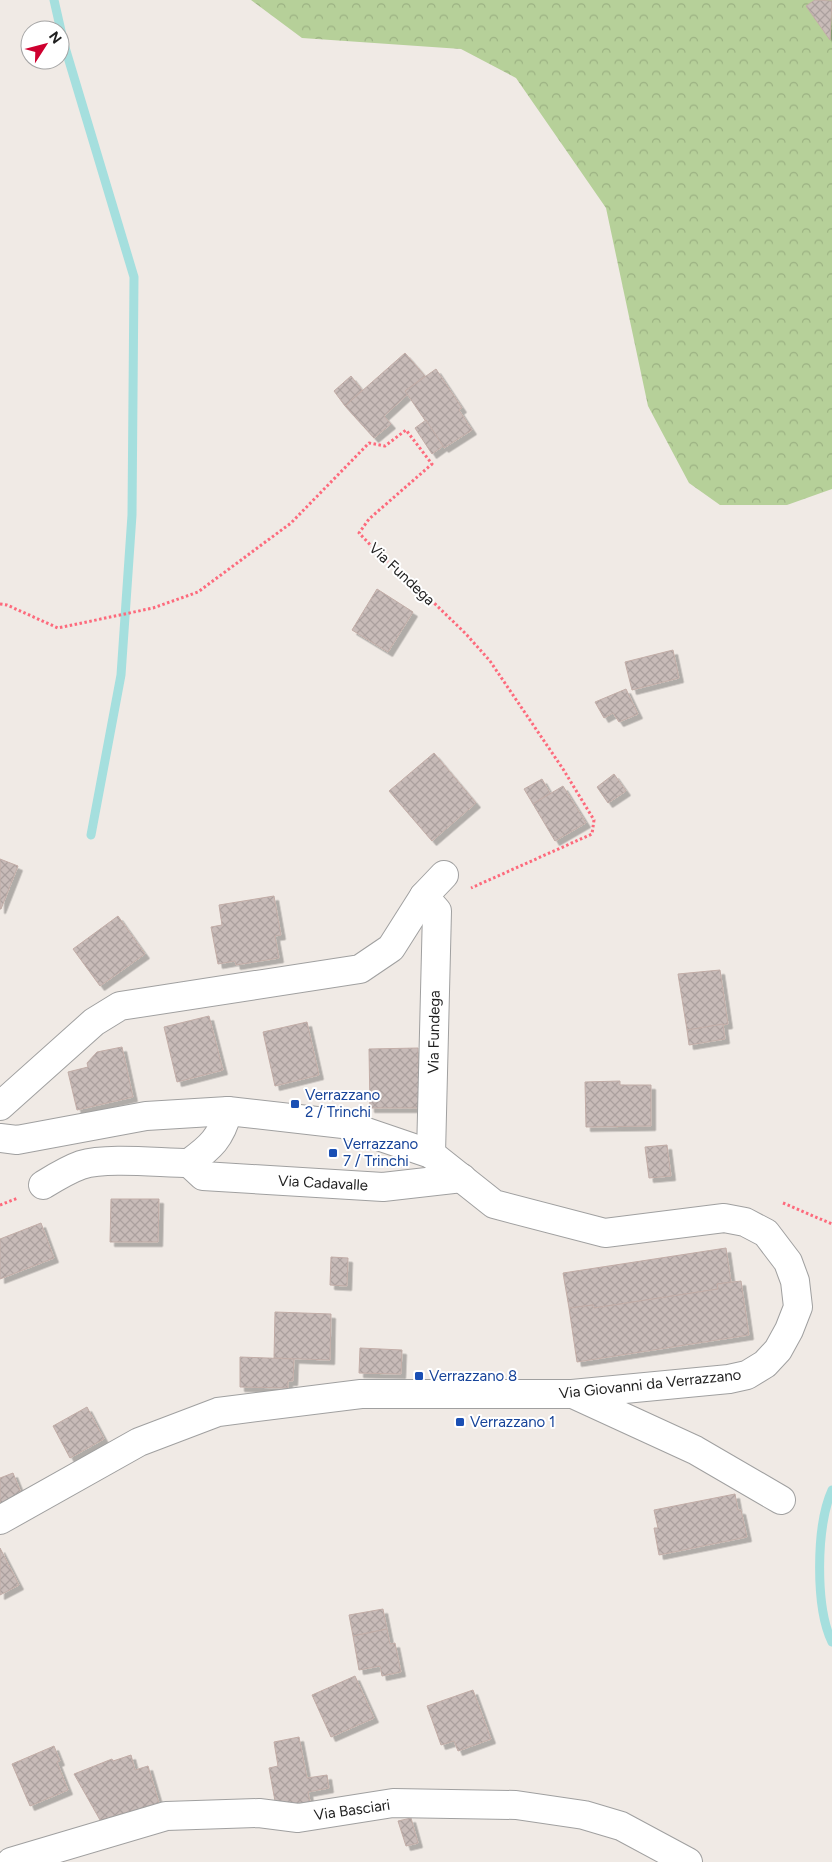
<svg xmlns="http://www.w3.org/2000/svg" width="832" height="1862" font-family="Figtree,sans-serif">
<style>
.forest{fill:url(#forest-crowns)}
.lines{fill:none;stroke-linecap:round;stroke-linejoin:round}
.stream{stroke:#a5dfde;stroke-width:9}
.building{fill:url(#building-cross-hatch);stroke:#c2ada7;filter:url(#shadow)}
.minor-casing{stroke:#a0a0a0;stroke-width:30}
.path{stroke:#fd6a7c;stroke-width:3;stroke-dasharray:2.5 2.5;stroke-linecap:butt}
.minor{stroke:#fff;stroke-width:28}
.transit-dot{fill:#1a4fb4;stroke:#fff;stroke-width:2}
.labels{text-anchor:middle;stroke-width:4;stroke-linejoin:round;paint-order:stroke}
.street-label{font-size:15px;fill:#1f1f1f;stroke:#fff}
.transit-label{font-size:15px;fill:#164399;stroke:#fff;text-anchor:start}
</style>
<defs>
<pattern id="forest-crowns" width="20" height="18" patternUnits="userSpaceOnUse" patternTransform="scale(1.25)"><rect width="20" height="18" fill="#b6d099"/><path d="M2 6a3 3 0 1 1 6 0M12 15a3 3 0 1 1 6 0" fill="none" stroke="#9cb283"/></pattern>
<pattern id="building-cross-hatch" width="8" height="8" patternUnits="userSpaceOnUse" patternTransform="scale(1.25)"><rect width="8" height="8" fill="#c8bbb8"/><path d="M0 0l8 8M0 8l8-8" fill="none" stroke="#aba09e"/></pattern>
<filter id="shadow"><feDropShadow dx="4.5" dy="4.5" stdDeviation="0" flood-color="#0004"/></filter>
</defs>
<rect width="100%" height="100%" fill="#f0eae5"/>
<!-- forest -->
<path class="forest" d="M251,0H832V489L787,505H720L689,483L648,406L606,208L516,78L461,49L302,38Z"/>
<g class="lines">
<!-- stream -->
<g class="stream">
<path d="M54,0L64,44L134,277L132,515L121,675L91,835"/>
<path d="M832,1490C816,1525 815,1607 832,1642"/>
</g>
</g>
<!-- building -->
<g class="building">
<path d="M815,0L832,1L830,40L806,6Z"/>
<path d="M405,353L425,376L405,391L408,394L384,416L391,424L374,438L345,406Z"/>
<path d="M436,369L462,408L459,410L472,430L444,448L405,391Z"/>
<path d="M351,376L362,390L345,406L334,391Z"/>
<path d="M426,420L443,446L432,454L415,428Z"/>
<path d="M377,589L413,612L388,652L352,630Z"/>
<path d="M673,650L679,678L632,690L625,662Z"/>
<path d="M626,689L638,714L619,722L613,713L604,718L595,702Z"/>
<path d="M434,753L476,803L432,841L389,791Z"/>
<path d="M614,774L626,791L608,803L597,787Z"/>
<path d="M542,779L550,793L533,804L524,789Z"/>
<path d="M563,786L586,823L555,841L533,804Z"/>
<path d="M0,859L18,866L1,909H0Z"/>
<path d="M274,896L281,935L275,936L279,958L236,965L235,961L218,964L211,927L222,925L219,905Z"/>
<path d="M118,916L145,954L100,986L73,949Z"/>
<path d="M720,970L728,1024L687,1030L678,974Z"/>
<path d="M209,1016L223,1070L177,1082L164,1027Z"/>
<path d="M307,1022L319,1075L275,1086L263,1032Z"/>
<path d="M723,1024L725,1039L689,1045L687,1030Z"/>
<path d="M122,1047L133,1097L77,1110L68,1072L88,1067L87,1063L97,1052Z"/>
<path d="M418,1048L419,1108H370L369,1049Z"/>
<path d="M620,1081V1085H651V1126L586,1127L585,1082Z"/>
<path d="M667,1145L671,1176L649,1178L645,1147Z"/>
<path d="M111,1199H159L158,1242H110Z"/>
<path d="M41,1223L54,1258L0,1279V1239Z"/>
<path d="M726,1248L731,1282L717,1284L718,1289L594,1308L593,1305L569,1308L563,1273Z"/>
<path d="M331,1257L348,1258L347,1286L330,1285Z"/>
<path d="M741,1281L749,1335L577,1362L569,1308L593,1305L594,1308L718,1289L717,1284Z"/>
<path d="M275,1312L331,1314L330,1360L274,1358Z"/>
<path d="M360,1348L402,1350L401,1374L359,1373Z"/>
<path d="M240,1357L294,1359L293,1381H288V1388L240,1387Z"/>
<path d="M87,1407L104,1439L70,1458L53,1426Z"/>
<path d="M13,1473L22,1495L0,1506V1478Z"/>
<path d="M735,1494L738,1510H741L747,1537L659,1555L654,1528H658L654,1510Z"/>
<path d="M0,1548L19,1585L0,1595Z"/>
<path d="M383,1609L387,1629L353,1636L349,1615Z"/>
<path d="M387,1629L390,1644L395,1643L401,1672L382,1676L380,1666L359,1670L353,1636Z"/>
<path d="M355,1676L374,1718L331,1737L312,1695Z"/>
<path d="M473,1690L491,1739L458,1751L454,1741L441,1745L427,1706Z"/>
<path d="M299,1737L307,1778L327,1775L329,1788L308,1792L311,1806L277,1812L269,1768L278,1766L274,1742Z"/>
<path d="M54,1746L60,1761L57,1762L68,1790L30,1806L12,1764Z"/>
<path d="M131,1755L135,1770L148,1766L159,1803L100,1820L74,1774L112,1759L113,1761Z"/>
<path d="M411,1818L418,1843L406,1846L398,1821Z"/>
</g>
<g class="lines">
<!-- minor casing -->
<g class="minor-casing">
<g id="minor">
<path d="M424,896L437,911L431,1154"/>
<path d="M0,1106L94,1022L120,1006L360,969L391,948L424,896L444,875"/>
<path d="M0,1138L17,1140L146,1116L228,1111L343,1124L431,1154L494,1204L605,1233L724,1218L745,1222L766,1233L788,1262L795,1281L798,1307L789,1330L778,1350L765,1364L747,1375L729,1379L572,1394H361L218,1412L139,1442L0,1520"/>
<path d="M189,1163L203,1176L383,1187L462,1178"/>
<path d="M43,1185C56,1177 67,1170 81,1165C108,1157 160,1163 189,1163C211,1147 221,1138 228,1111"/>
<path d="M573,1394L695,1450L781,1500"/>
<path d="M11,1862L166,1816L259,1813L298,1818L393,1803L516,1805L584,1815L621,1826L688,1862"/>
</g>
</g>
<!-- path -->
<g class="path">
<path d="M0,604L7,605L58,628L153,608L198,592L291,523L369,443L385,446L406,430L432,464L369,519L359,533L379,554L429,598L466,634L490,661L563,769L594,820L592,834L471,888"/>
<path d="M783,1203L832,1224"/>
<path d="M0,1205L18,1198"/>
</g>
<!-- minor -->
<use href="#minor" class="minor"/>
</g>
<!-- markers -->
<g class="transit-dot">
<rect x="290" y="1099" width="10" height="10" rx="2.5"/>
<rect x="328" y="1148" width="10" height="10" rx="2.5"/>
<rect x="414" y="1371" width="10" height="10" rx="2.5"/>
<rect x="455" y="1417" width="10" height="10" rx="2.5"/>
</g>
<g class="labels">
<!-- street labels -->
<g class="street-label">
<text transform="translate(402 574) rotate(43)" y="5">Via Fundega</text>
<text transform="translate(434 1032) rotate(-89)" y="5">Via Fundega</text>
<text transform="translate(323 1183) rotate(3)" y="5">Via Cadavalle</text>
<text transform="translate(650 1384) rotate(-6)" y="5">Via Giovanni da Verrazzano</text>
<text transform="translate(352 1810) rotate(-8)" y="5">Via Basciari</text>
</g>
<!-- transit labels -->
<g class="transit-label">
<text x="305" y="1100">Verrazzano<tspan x="305" dy="17">2 / Trinchi</tspan></text>
<text x="343" y="1149">Verrazzano<tspan x="343" dy="17">7 / Trinchi</tspan></text>
<text x="429" y="1381">Verrazzano 8</text>
<text x="470" y="1427">Verrazzano 1</text>
</g>
</g>
<!-- north arrow -->
<g transform="translate(45 45) rotate(54)"><circle r="24" fill="#ffffff" stroke="#a5a5a5"/>
<path d="M0-4L9 19L0 12L-9 19Z" fill="#ce002f"/>
<text y="-8" font-size="14" font-weight="bold" text-anchor="middle" fill="#1f1f1f">N</text>
</g>
</svg>
